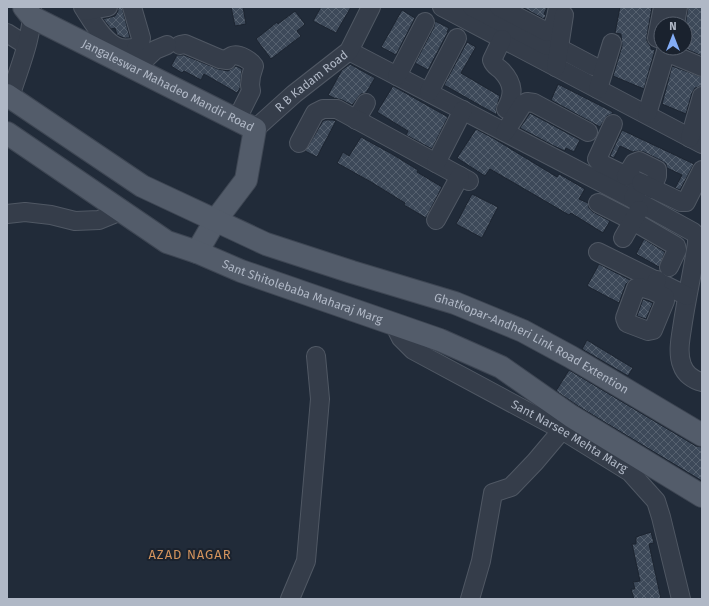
<svg xmlns="http://www.w3.org/2000/svg" width="709" height="606" font-family="'Fira Sans',sans-serif">
<style>
.building{fill:url(#building-cross-hatch);stroke:#1c2430}
.lines{fill:none;stroke-linecap:round;stroke-linejoin:round}
.minor-casing{stroke:#505864;stroke-width:20}
.major-casing{stroke:#3e4653;stroke-width:24}
.minor{stroke:#353d4a;stroke-width:18}
.major{stroke:#535c6a;stroke-width:22}
.labels{text-anchor:middle;stroke-width:4;stroke-linejoin:round;paint-order:stroke}
.street-label{font-size:12px;fill:#b0b8c6;stroke:#1a222e}
.neighbourhood-label{font-size:13px;letter-spacing:1px;fill:#d3935d;stroke:#1a222e}
</style>
<defs>
<pattern id="building-cross-hatch" width="8" height="8" patternUnits="userSpaceOnUse"><rect width="8" height="8" fill="#3d4959"/><path d="M0 0l8 8M0 8l8-8" fill="none" stroke="#56616f"/></pattern>
</defs>
<rect width="100%" height="100%" fill="#212b39"/>
<!-- building -->
<g class="building">
<path d="M118,7H122L130,38H124L117,35L115,28L111,29L103,19L115,16L118,11Z"/>
<path d="M231,7H243L246,24L235,26Z"/>
<path d="M321,7H351L336,33L313,21Z"/>
<path d="M522,7H547L544,14L546,15L544,19Z"/>
<path d="M620,7H652L647,36V41L651,47V49L655,50L644,89L613,76L622,46L621,34L615,33Z"/>
<path d="M688,7H702V56L684,48H685V27Z"/>
<path d="M402,10L415,18L396,55L381,47Z"/>
<path d="M295,11L305,24L297,31L301,36L271,59L256,39L277,22L278,24Z"/>
<path d="M435,21L449,28L447,32H448L428,70L415,63L434,27Z"/>
<path d="M467,42L476,47L461,73L500,96L496,109L497,115L444,85Z"/>
<path d="M177,55H184L218,69L228,71L236,66L242,69L240,88L237,93L204,74L201,80L184,71L182,73L171,66Z"/>
<path d="M350,64L375,78L366,93L361,94L352,105L342,100L334,98L328,95L342,70Z"/>
<path d="M672,66L702,77V86L695,88L692,93L686,114L662,104Z"/>
<path d="M558,84L613,112L612,114L607,116L600,127L551,100Z"/>
<path d="M393,86L448,117L432,149L406,135L408,131L377,112Z"/>
<path d="M530,113L580,140L574,152L566,148L565,151L554,146L520,128Z"/>
<path d="M325,120H333L336,121L317,157L305,151L323,121Z"/>
<path d="M476,129L493,138L557,177L559,174L585,189L579,199L588,203L589,208L593,212L610,221L603,233L571,213L569,215L490,169L485,176L457,158Z"/>
<path d="M622,130L694,164L680,190L675,188L682,175L667,168L666,164L662,161L644,152L639,151L633,152L620,146L614,158L610,156Z"/>
<path d="M361,137L392,154L418,170L417,172L442,187L426,218L404,205L405,203L371,182L337,163L343,152L349,156Z"/>
<path d="M472,194L498,207L482,238L456,224Z"/>
<path d="M644,239L665,252L659,267L636,254Z"/>
<path d="M599,264L630,280L626,284L619,303L587,286Z"/>
<path d="M643,299L653,303L646,319L637,316Z"/>
<path d="M587,340L633,368L628,376L582,349Z"/>
<path d="M569,370L696,446L702,447V481L578,406L556,391Z"/>
<path d="M651,532L654,543L649,544L661,599H634L631,589H635L633,582L640,581L632,544H636V537Z"/>
</g>
<g class="lines">
<!-- minor casing -->
<g class="minor-casing">
<g id="minor">
<path d="M83,7C91,19 105,45 121,48C125,49 131,48 136,48"/>
<path d="M132,7L141,38L140,43L136,48V58"/>
<path d="M442,7L702,144"/>
<path d="M472,7L547,46"/>
<path d="M499,7L547,32C556,27 556,16 558,7"/>
<path d="M86,11L108,7"/>
<path d="M675,24L678,7"/>
<path d="M7,33L26,45"/>
<path d="M657,38L663,7"/>
<path d="M502,39L492,60C494,66 498,67 502,71C514,84 514,95 506,109"/>
<path d="M180,45L185,44L220,59L227,60C228,58 230,57 232,56C239,53 251,61 254,66L251,76L250,85L251,91L237,119"/>
<path d="M559,48L593,66"/>
<path d="M349,51L633,199L693,232L697,236V243C693,270 687,296 683,322C681,336 677,352 682,365C685,374 693,380 702,382"/>
<path d="M666,52L702,67"/>
<path d="M556,67L564,15"/>
<path d="M135,69L155,50L167,45"/>
<path d="M397,76L425,22"/>
<path d="M598,89L612,43"/>
<path d="M429,92L457,38"/>
<path d="M10,97C19,68 33,37 32,7"/>
<path d="M647,114L667,48"/>
<path d="M356,120L366,103"/>
<path d="M613,124L597,159L600,163L641,183L633,199"/>
<path id="s1" d="M255,129L294,94L349,51L371,7"/>
<path d="M505,132L523,104L527,102L534,103L588,132"/>
<path d="M690,138L702,96"/>
<path d="M299,143L315,113L323,109H337L469,181"/>
<path d="M436,163L463,110"/>
<path d="M626,176L634,163L639,161L657,170V176L652,189"/>
<path d="M641,183L681,202H686L702,170"/>
<path d="M598,203L633,221L676,246L677,250L669,267"/>
<path d="M7,214L25,212L51,215L75,221L99,220L121,211"/>
<path d="M436,220L460,176"/>
<path d="M623,238L639,210"/>
<path d="M598,252L687,296"/>
<path d="M653,291L665,297V301L653,330L648,331L627,323L625,318L636,288L640,287L653,291L657,280"/>
<path id="s2" d="M395,326L401,338L413,350L562,430L630,472L656,501L661,517L681,599"/>
<path d="M290,599L306,561L320,399L316,356"/>
<path d="M470,599L481,561L493,493L511,487L535,462L562,430"/>
</g>
</g>
<!-- major casing -->
<g class="major-casing">
<g id="major">
<path id="s3" d="M24,7L32,17L255,129L246,180L215,221L197,252"/>
<path id="s4" d="M7,95L142,186L266,244L352,272L455,303L523,331L571,357L702,435"/>
<path id="s5" d="M7,133L167,242L197,252L241,271L440,340L501,367L571,416L702,496"/>
</g>
</g>
<!-- minor -->
<use href="#minor" class="minor"/>
<!-- major -->
<use href="#major" class="major"/>
</g>
<g class="labels">
<!-- street labels -->
<g class="street-label">
<text dy="4" stroke="none"><textPath href="#s1" startOffset="74">R B Kadam Road</textPath></text>
<text dy="4" stroke="none"><textPath href="#s3" startOffset="165">Jangaleswar Mahadeo Mandir Road</textPath></text>
<text dy="4" stroke="none"><textPath href="#s5" startOffset="338">Sant Shitolebaba Maharaj Marg</textPath></text>
<text dy="4" stroke="none"><textPath href="#s4" startOffset="584">Ghatkopar-Andheri Link Road Extention</textPath></text>
<text dy="4" stroke="none"><textPath href="#s2" startOffset="209">Sant Narsee Mehta Marg</textPath></text>
</g>
<!-- neighbourhood labels -->
<g class="neighbourhood-label">
<text x="190" y="559">AZAD NAGAR</text>
</g>
</g>
<!-- border -->
<rect width="709" height="606" fill="none" stroke="#b0b8c6" stroke-width="16"/>
<!-- north arrow -->
<g transform="translate(673 36)"><circle r="19" fill="#1a222e" stroke="#565e6b"/>
<path d="M0-3L7 15L0 10L-7 15Z" fill="#83adf7"/>
<text y="-6" font-size="11" font-weight="bold" text-anchor="middle" fill="#b0b8c6">N</text>
</g>
</svg>
